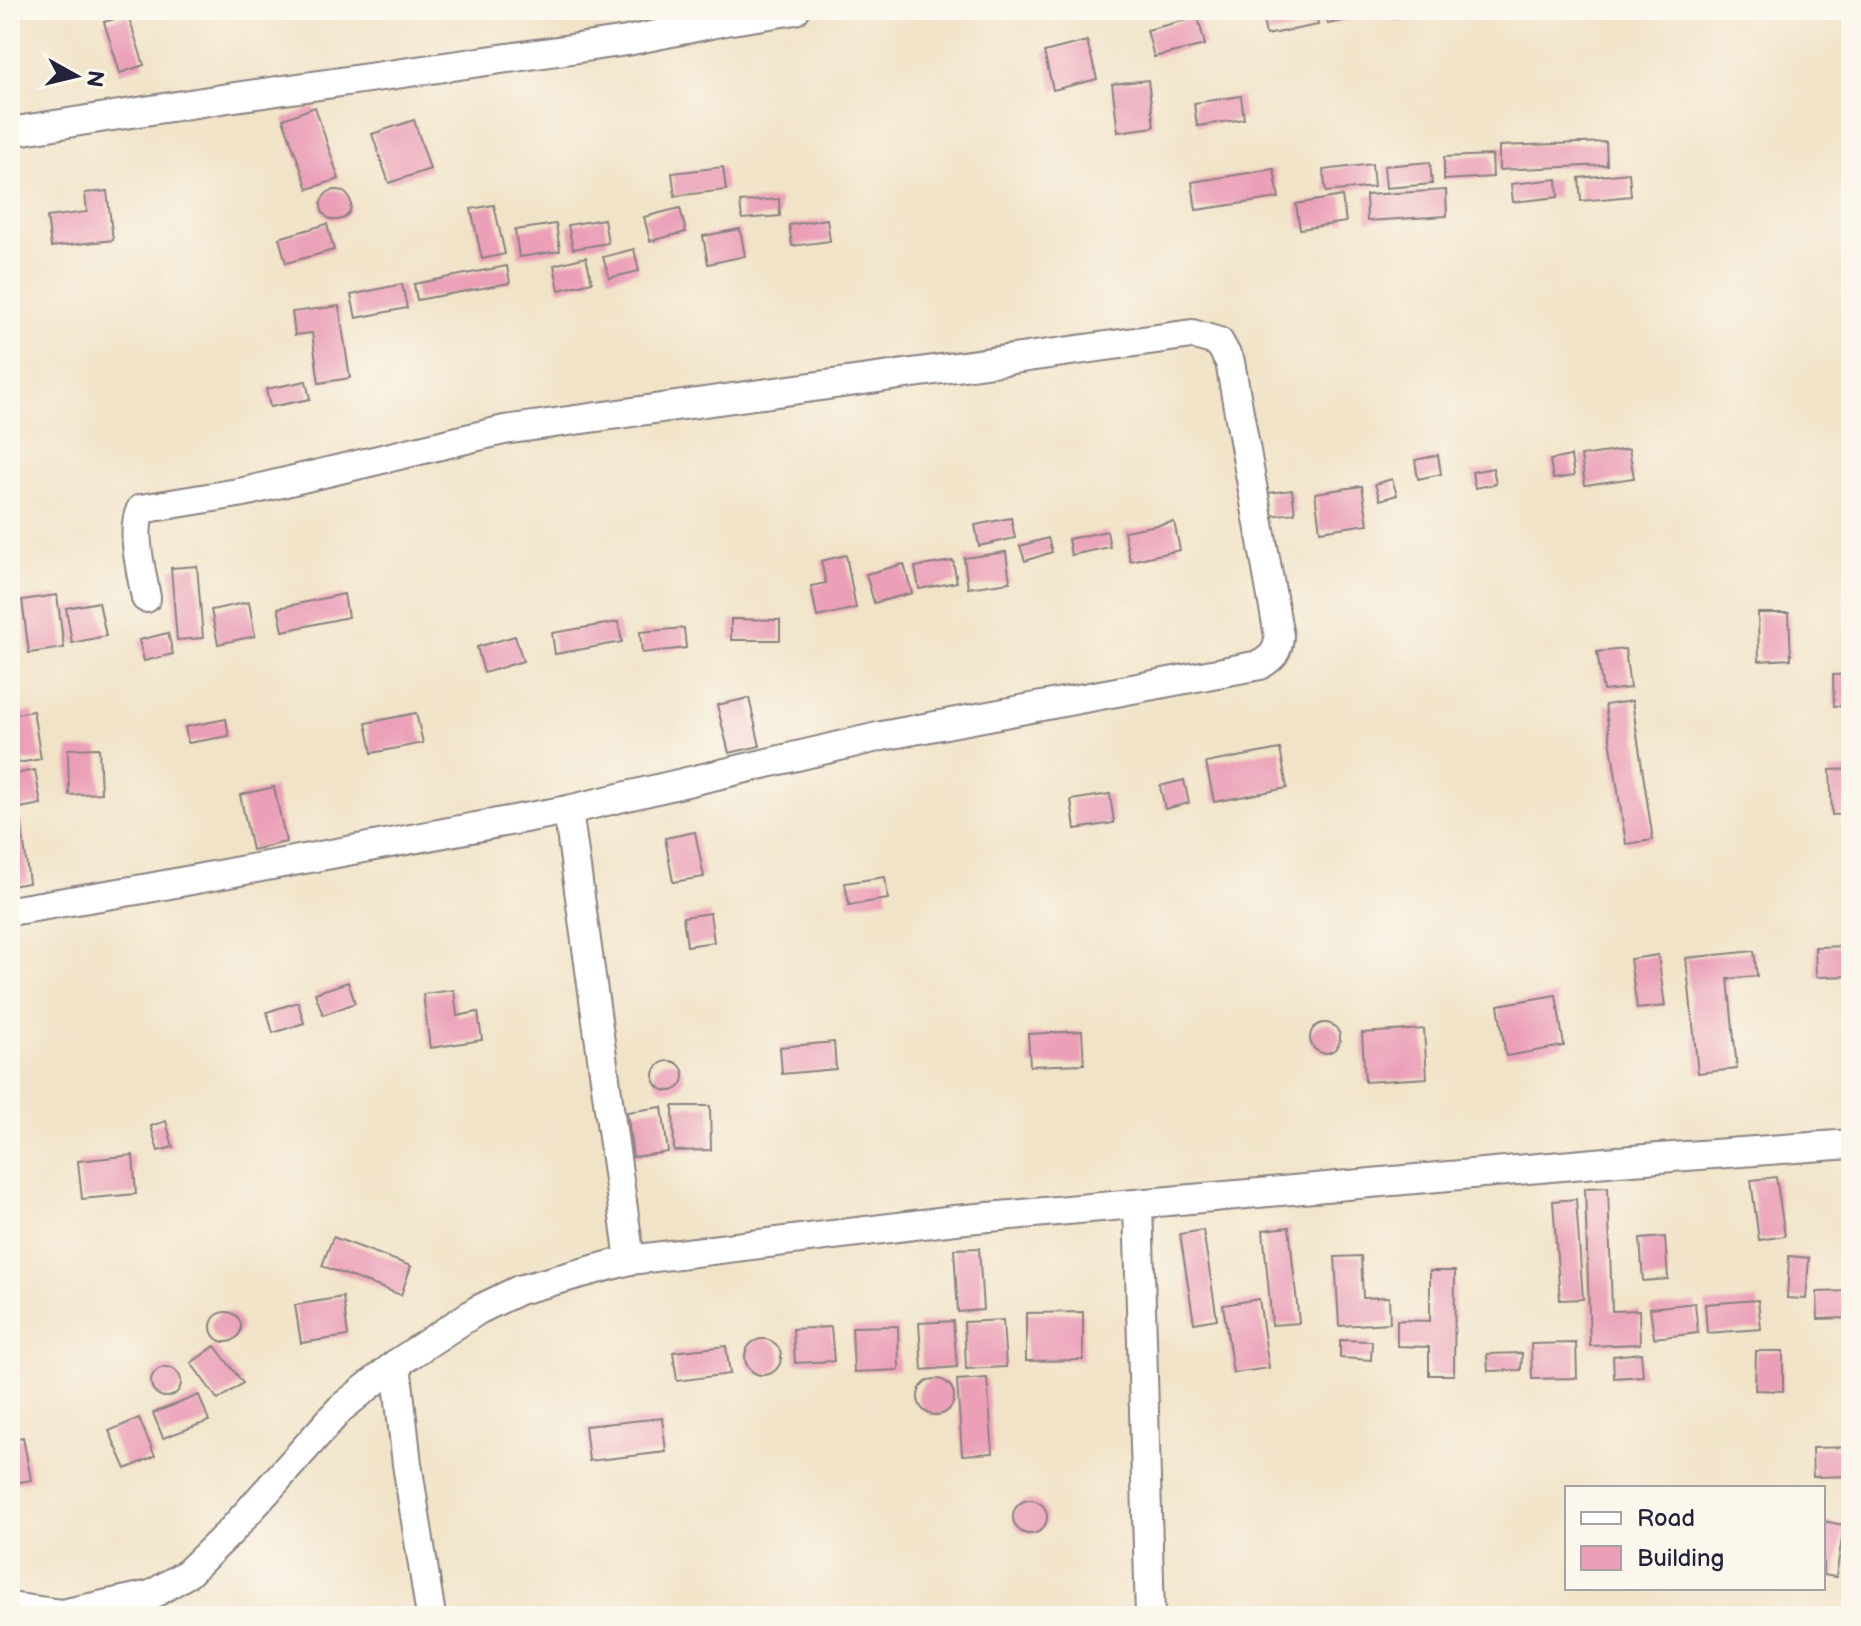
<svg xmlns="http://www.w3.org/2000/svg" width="1861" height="1626" font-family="'Balsamiq Sans',sans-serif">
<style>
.building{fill:#eba0b7}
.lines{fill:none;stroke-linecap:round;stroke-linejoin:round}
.street-casing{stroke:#8a8281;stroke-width:32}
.street{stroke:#fff;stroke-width:28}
</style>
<rect width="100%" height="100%" fill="#fbf7ec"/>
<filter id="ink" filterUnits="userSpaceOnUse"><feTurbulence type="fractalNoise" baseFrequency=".0125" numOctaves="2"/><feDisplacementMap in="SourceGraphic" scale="16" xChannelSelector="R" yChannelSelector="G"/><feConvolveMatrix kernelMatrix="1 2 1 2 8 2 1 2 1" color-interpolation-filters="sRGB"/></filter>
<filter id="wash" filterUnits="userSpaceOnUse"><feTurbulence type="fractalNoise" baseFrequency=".006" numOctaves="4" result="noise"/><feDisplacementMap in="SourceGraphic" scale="32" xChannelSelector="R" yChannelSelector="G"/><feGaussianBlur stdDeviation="1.8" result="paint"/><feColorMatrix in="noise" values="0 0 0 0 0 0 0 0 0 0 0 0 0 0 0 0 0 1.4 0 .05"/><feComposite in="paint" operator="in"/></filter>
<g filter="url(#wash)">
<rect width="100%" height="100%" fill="#f1e3c7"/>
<g id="blocks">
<!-- building -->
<g class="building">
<path d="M1261,10H1316L1318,25L1266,35Z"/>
<path d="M1325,10H1380V13L1328,24Z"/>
<path d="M1393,10H1444V12L1394,18Z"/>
<path d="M128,15L144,65L120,73L104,22Z"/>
<path d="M1198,17L1205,45L1154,57L1147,30Z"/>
<path d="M1087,41L1097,79L1053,90L1044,52Z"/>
<path d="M1148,80L1154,127L1118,132L1112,84Z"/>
<path d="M1241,96L1244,119L1197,126L1194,103Z"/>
<path d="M315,107L339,179L308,189L283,119Z"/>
<path d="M414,120L430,169L389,183L372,134Z"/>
<path d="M1606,142L1607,165L1499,170V146Z"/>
<path d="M1492,155L1493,177L1444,180V157Z"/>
<path d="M1430,162L1432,184L1386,188L1384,166Z"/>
<path d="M1372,164L1374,187L1326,192L1323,170Z"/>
<path d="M723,167L726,190L675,196L672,173Z"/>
<path d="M1274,169L1279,198L1196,210L1192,182Z"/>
<path d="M1629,173L1631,196L1581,201L1579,178Z"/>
<path d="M1557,179L1558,197L1513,202L1511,184Z"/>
<circle cx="336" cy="205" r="15"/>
<path d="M1446,190L1447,216L1367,221L1366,195Z"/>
<path d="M107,191L113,240L51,247L47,217L87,212L85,193Z"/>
<path d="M1342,196L1346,222L1300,229L1296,204Z"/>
<path d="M779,199L780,216L742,219L740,202Z"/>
<path d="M494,205L505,254L482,259L471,209Z"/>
<path d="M680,208L686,232L650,241L644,217Z"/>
<path d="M604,219L608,243L573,249L568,225Z"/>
<path d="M827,219L830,241L792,246L789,225Z"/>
<path d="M327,224L334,250L286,263L279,238Z"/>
<path d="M556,224L560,251L519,257L515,230Z"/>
<path d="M740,229L745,256L708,264L703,236Z"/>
<path d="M634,249L639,271L609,278L603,257Z"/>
<path d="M586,257L592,282L559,290L554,265Z"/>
<path d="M507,266L510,283L417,300L414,284Z"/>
<path d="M402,284L407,308L356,318L351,295Z"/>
<path d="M339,306L350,378L319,383L312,333L295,335L292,312Z"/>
<path d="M306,381L310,399L270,407L266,389Z"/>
<path d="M1629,449L1634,478L1585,485L1581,456Z"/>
<path d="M1438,455L1441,474L1418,479L1415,460Z"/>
<path d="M1571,456L1574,476L1553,479L1550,460Z"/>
<path d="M1493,468L1496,484L1475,488L1472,472Z"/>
<path d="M1392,479L1397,495L1380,500L1375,484Z"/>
<path d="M1362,486L1368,524L1320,531L1315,493Z"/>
<path d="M1292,490L1295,513L1270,516L1268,493Z"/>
<path d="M1011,518L1015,538L979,546L975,525Z"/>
<path d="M1174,522L1180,550L1130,561L1124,531Z"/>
<path d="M1107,531L1110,547L1071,555L1068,539Z"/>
<path d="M1048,538L1052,552L1025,561L1020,546Z"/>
<path d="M1006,552L1010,582L968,588L964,558Z"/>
<path d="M846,555L856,608L817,617L811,586L826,583L821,561Z"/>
<path d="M953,561L957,582L919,589L915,567Z"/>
<path d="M904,564L912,593L874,603L866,574Z"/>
<path d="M197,566L203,638L177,640L171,568Z"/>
<path d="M344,594L348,617L283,631L278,608Z"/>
<path d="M57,595L64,648L29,653L22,600Z"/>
<path d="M99,602L106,636L72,643L66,608Z"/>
<path d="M249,602L255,636L218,644L211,610Z"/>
<path d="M1758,613H1789L1791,659L1759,661Z"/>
<path d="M731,619L780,620V640H731Z"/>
<path d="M618,622L622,642L555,654L552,633Z"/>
<path d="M684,628L686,648L642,653L640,632Z"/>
<path d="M168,633L173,654L144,661L139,640Z"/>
<path d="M515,636L523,661L484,673L477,647Z"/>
<path d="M1625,649L1630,688L1603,691L1597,652Z"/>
<path d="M1851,674V705L1834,706L1833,675Z"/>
<path d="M749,698L760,746L729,753L717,705Z"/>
<path d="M1632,701L1653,840L1626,844L1605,705Z"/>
<path d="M33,711L41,759L18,763L10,715Z"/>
<path d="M416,713L423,743L372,753L366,723Z"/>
<path d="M226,719L229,736L188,743L185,727Z"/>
<path d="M99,748L101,793L69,795L68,749Z"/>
<path d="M1280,749L1287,788L1214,802L1206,763Z"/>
<path d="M1851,769V814L1832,815L1830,770Z"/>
<path d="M35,770L41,804L10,810V775Z"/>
<path d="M1184,780L1189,803L1165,809L1160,786Z"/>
<path d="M274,787L286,842L252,850L240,795Z"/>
<path d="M1110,794L1114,823L1075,829L1071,800Z"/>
<path d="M21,820L29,883L10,886V822Z"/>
<path d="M695,832L704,877L673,882L665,838Z"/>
<path d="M885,877L888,899L849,905L845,883Z"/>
<path d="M710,913L714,942L687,946L683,917Z"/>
<path d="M1851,946V976L1816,977L1815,947Z"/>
<path d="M1754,951L1757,976L1728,979L1737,1069L1698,1073L1686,958Z"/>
<path d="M1658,955L1665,1006L1637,1009L1630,959Z"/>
<path d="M348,982L355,1003L323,1015L315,993Z"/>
<path d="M454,990L457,1016L478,1012L482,1040L430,1048L423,994Z"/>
<path d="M1556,995L1564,1046L1506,1056L1498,1005Z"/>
<path d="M298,1002L304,1023L273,1033L267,1012Z"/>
<circle cx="1325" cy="1038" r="15"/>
<path d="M1424,1029L1427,1078L1365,1082L1362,1033Z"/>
<path d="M1082,1031L1084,1064L1030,1066L1028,1034Z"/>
<path d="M834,1042L836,1069L782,1074L780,1047Z"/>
<circle cx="669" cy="1076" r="15"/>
<path d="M673,1106H710L711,1150L674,1151Z"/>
<path d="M662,1107L668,1152L633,1157L627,1112Z"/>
<path d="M166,1121L173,1147L158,1151L151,1126Z"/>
<path d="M133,1155L136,1194L82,1199L78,1161Z"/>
<path d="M1776,1177L1785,1236L1759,1240L1751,1180Z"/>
<path d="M1608,1187L1612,1311L1639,1310L1640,1344L1590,1346L1585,1188Z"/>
<path d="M1576,1199L1583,1299L1560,1300L1553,1201Z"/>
<path d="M1289,1227L1299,1323L1272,1325L1263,1230Z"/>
<path d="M1203,1230L1217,1319L1194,1323L1180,1234Z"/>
<path d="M333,1237L411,1266L401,1295L322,1266Z"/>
<path d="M1665,1237L1668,1279L1643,1281L1640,1239Z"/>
<path d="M979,1248L983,1310L958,1312L954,1249Z"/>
<path d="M1361,1256L1363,1298L1389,1297L1390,1323L1339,1326L1335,1257Z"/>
<path d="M1789,1256L1809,1258L1806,1299L1787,1298Z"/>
<path d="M1430,1271H1455L1454,1375H1429V1347L1397,1346V1320L1430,1321Z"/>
<path d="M1851,1291V1318L1818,1319L1817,1292Z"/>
<path d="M343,1297L348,1336L301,1343L295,1305Z"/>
<path d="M1259,1299L1269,1368L1233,1373L1223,1305Z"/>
<path d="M1758,1300L1761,1329L1707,1333L1705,1304Z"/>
<path d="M1695,1303L1698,1333L1654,1338L1650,1308Z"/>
<circle cx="226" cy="1327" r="15"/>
<path d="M1083,1312V1360L1026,1361V1313Z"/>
<path d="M1003,1320L1006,1367L966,1369L964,1322Z"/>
<path d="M953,1321L957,1367L922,1370L919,1323Z"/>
<path d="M898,1326L899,1370L854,1372L852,1327Z"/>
<path d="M831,1327L834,1361L795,1363L793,1329Z"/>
<circle cx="763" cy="1357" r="18"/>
<path d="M1340,1340L1372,1341L1371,1360L1340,1358Z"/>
<path d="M1576,1343L1577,1378L1532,1379L1531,1344Z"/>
<path d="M215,1346L243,1383L218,1400L191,1363Z"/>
<path d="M726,1346L730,1374L677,1381L673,1352Z"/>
<path d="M1756,1351H1783V1391L1755,1390Z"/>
<path d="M1522,1353L1521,1370L1488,1371L1487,1354Z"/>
<path d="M1641,1353L1643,1376L1614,1378L1613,1356Z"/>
<circle cx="166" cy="1382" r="15"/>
<path d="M987,1378L993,1453L962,1455L957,1380Z"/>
<circle cx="936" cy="1397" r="18"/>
<path d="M199,1395L209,1421L163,1438L153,1413Z"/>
<path d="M139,1418L155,1456L126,1469L109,1431Z"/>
<path d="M662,1418L666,1452L589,1461L585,1426Z"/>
<path d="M23,1437L31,1480L10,1484V1440Z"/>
<path d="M1851,1447V1476L1813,1477L1812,1448Z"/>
<circle cx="1030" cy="1517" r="17"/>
<path d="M1823,1521L1844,1525L1836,1577L1823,1575Z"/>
</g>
</g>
</g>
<g filter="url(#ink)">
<use href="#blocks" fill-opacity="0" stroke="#8a8281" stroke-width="2"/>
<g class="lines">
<!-- street casing -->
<g class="street-casing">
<g id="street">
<path d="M10,132L228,98L627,41L725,21L795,10"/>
<path d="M568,810L630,1260"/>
<path d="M10,911L143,889L568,810L882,736L1260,665C1273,657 1278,652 1279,636L1230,362L1219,342L1192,334L504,430L244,492L141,509C130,532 142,573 146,598"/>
<path d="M1138,1204L1150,1616"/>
<path d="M396,1364L407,1464L431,1616"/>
<path d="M10,1607L62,1614L151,1595L188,1573L232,1530L341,1408L396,1364L478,1310L519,1290L630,1260L955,1220L1618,1161L1851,1144"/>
</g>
</g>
<!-- street -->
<use href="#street" class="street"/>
</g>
</g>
<!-- margin -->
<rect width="1861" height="1626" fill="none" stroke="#fbf7ec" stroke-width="40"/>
<!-- legend -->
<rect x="1565" y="1486" width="260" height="104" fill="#fbf7ec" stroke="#a4a2a5" stroke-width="2"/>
<rect x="1581" y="1512" width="40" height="12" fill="#ffffff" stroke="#a4a2a5" stroke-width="2"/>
<text x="1637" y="1526" font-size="24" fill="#22223b">Road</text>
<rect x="1581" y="1546" width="40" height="24" fill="#eba0b7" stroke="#a4a2a5" stroke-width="2"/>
<text x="1637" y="1566" font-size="24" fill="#22223b">Building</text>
<!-- north arrow -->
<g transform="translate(76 76) rotate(98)" stroke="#fbf7ec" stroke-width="6" paint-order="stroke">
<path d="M0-6L14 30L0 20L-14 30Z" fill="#22223b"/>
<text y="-12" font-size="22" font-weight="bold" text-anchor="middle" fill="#22223b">N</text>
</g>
</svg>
